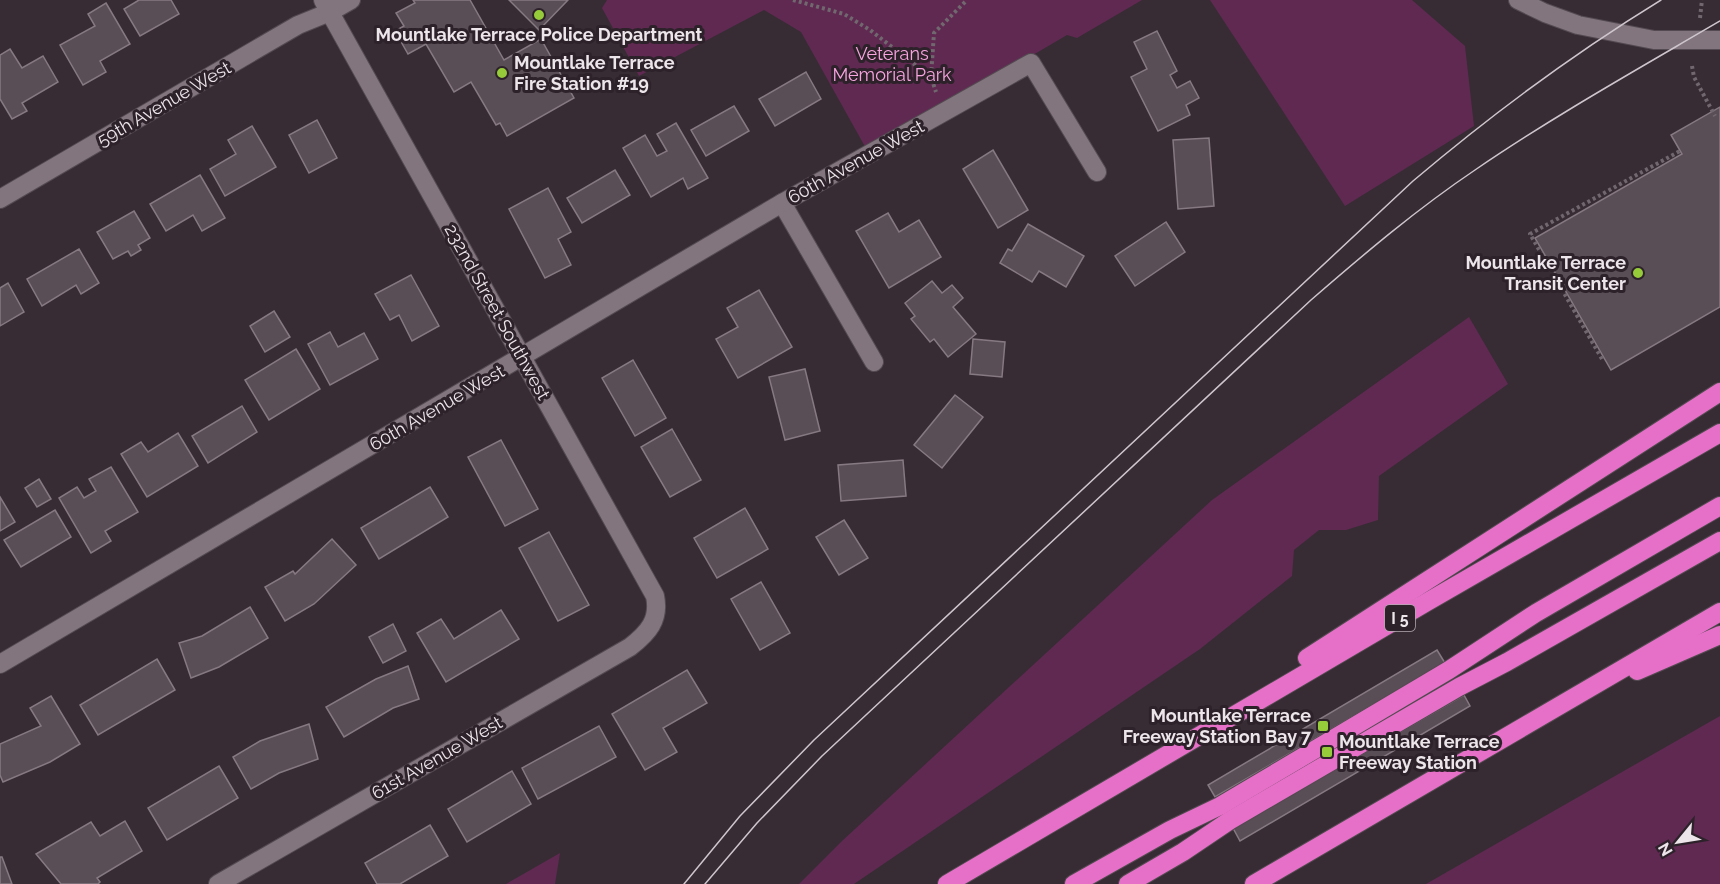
<svg xmlns="http://www.w3.org/2000/svg" width="1720" height="884" font-family="Raleway,sans-serif">
<style>
.green{fill:#5f2952}
.building{fill:#5a4e56;stroke:#867981;stroke-width:1.5}
.lines{fill:none;stroke-linecap:round;stroke-linejoin:round}
.minor-casing{stroke:#544a51;stroke-width:20}
.highway-casing{stroke:#544a51;stroke-width:20}
.path{stroke:#71676e;stroke-width:4;stroke-dasharray:3 3;stroke-linecap:butt}
.minor{stroke:#82757e;stroke-width:18}
.highway{stroke:#e670c8;stroke-width:18}
.tram{stroke:#cec6cc;stroke-width:1.5}
.poi-dot{fill:#96cc3a;stroke:#2d222a;stroke-width:2}
.labels{text-anchor:middle;stroke-width:6;stroke-linejoin:round;paint-order:stroke}
.shield{fill:#2d222a;stroke:#b3aab0;stroke-width:1.5}
.shield-label{font-size:16px;font-weight:bold;fill:#ece5ea}
.poi-label{font-size:18px;font-weight:bold;fill:#ece5ea;stroke:#2d222a;text-anchor:start}
.park-label{font-size:18px;fill:#f7a4df;stroke:#2d222a}
.street-label{font-size:18px;fill:#ece5ea;stroke:#2d222a}
</style>
<rect width="100%" height="100%" fill="#372c34"/>
<!-- green -->
<g class="green">
<path d="M607,0H1142L1077,38L1067,35L868,152L801,32L764,10L639,76L602,8Z"/>
<path d="M1210,0H1412L1465,46L1474,126L1345,206Z"/>
<path d="M1469,317L1508,384L1379,476L1378,520L1346,530H1319L1294,550L1292,576L1200,649L854,884H799L842,841L1212,500Z"/>
<path d="M1720,716V884H1426Z"/>
<path d="M560,853L555,884H506Z"/>
</g>
<!-- building -->
<g class="building">
<path d="M139,0H171L179,14L140,36L124,9Z"/>
<path d="M413,0H470L504,60L541,39L574,98L507,136L500,123L496,125L471,82L454,92L426,44L408,54L395,31L404,26L396,13L415,3Z"/>
<path d="M509,0H568L539,30Z"/>
<path d="M106,3L130,44L100,61L106,72L83,85L60,45L95,26L88,14Z"/>
<path d="M1157,31L1177,71L1170,75L1177,88L1190,81L1199,98L1186,105L1190,115L1158,131L1131,77L1147,69L1134,42Z"/>
<path d="M10,49L22,68L43,56L58,82L22,103L27,111L12,119L0,99V55Z"/>
<path d="M806,72L821,99L775,126L759,99Z"/>
<path d="M734,106L749,131L706,156L691,130Z"/>
<path d="M1720,107V307L1611,370L1535,238L1682,154L1671,135Z"/>
<path d="M317,120L337,158L309,173L289,135Z"/>
<path d="M676,123L708,178L688,189L683,178L651,197L623,148L645,135L657,156L667,151L657,134Z"/>
<path d="M252,126L276,167L225,196L210,169L236,154L228,140Z"/>
<path d="M1209,138L1214,206L1178,209L1173,140Z"/>
<path d="M993,150L1028,210L998,228L963,169Z"/>
<path d="M615,170L630,195L582,223L567,198Z"/>
<path d="M200,175L225,218L202,231L193,215L166,231L150,204Z"/>
<path d="M548,188L571,232L558,239L571,265L545,278L509,209Z"/>
<path d="M134,211L150,238L138,245L141,250L131,256L128,251L113,259L97,232Z"/>
<path d="M888,213L899,232L919,220L941,257L889,288L856,231Z"/>
<path d="M1166,222L1185,252L1135,286L1115,256Z"/>
<path d="M1028,224L1084,256L1066,287L1039,271L1032,282L1000,263L1008,249L1012,251Z"/>
<path d="M79,249L99,283L81,294L76,285L42,306L27,279Z"/>
<path d="M411,275L439,326L412,341L399,315L390,320L375,294Z"/>
<path d="M932,281L942,293L952,285L963,298L953,307L976,334L948,357L934,339L930,342L911,319L915,316L905,303Z"/>
<path d="M8,283L24,312L0,326V288Z"/>
<path d="M759,290L792,347L738,378L716,339L738,327L727,308Z"/>
<path d="M274,311L290,337L265,352L250,326Z"/>
<path d="M330,332L338,347L364,333L378,359L330,385L308,344Z"/>
<path d="M973,339L1005,342L1002,377L970,374Z"/>
<path d="M296,349L320,389L269,420L245,380Z"/>
<path d="M633,360L666,418L635,436L602,378Z"/>
<path d="M805,369L820,431L785,440L769,377Z"/>
<path d="M955,395L983,417L942,468L914,445Z"/>
<path d="M242,406L257,432L208,463L192,436Z"/>
<path d="M672,429L701,480L670,497L641,447Z"/>
<path d="M178,433L198,466L147,497L121,454L141,442L148,452Z"/>
<path d="M501,440L538,509L505,526L468,457Z"/>
<path d="M903,460L906,496L841,501L838,465Z"/>
<path d="M111,467L138,512L105,531L111,541L91,553L59,498L77,487L84,498L96,491L89,479Z"/>
<path d="M39,479L51,499L37,507L25,488Z"/>
<path d="M430,487L448,517L379,559L361,528Z"/>
<path d="M0,497L15,522L0,531Z"/>
<path d="M745,508L768,549L717,578L694,538Z"/>
<path d="M55,510L71,537L21,567L4,540Z"/>
<path d="M844,520L868,558L839,575L816,537Z"/>
<path d="M549,532L589,605L558,621L519,548Z"/>
<path d="M332,539L356,565L314,604L285,621L265,587L293,571L295,574Z"/>
<path d="M761,582L790,633L760,650L731,599Z"/>
<path d="M250,607L268,638L219,667L191,678L179,643L202,636Z"/>
<path d="M501,610L519,639L446,682L417,633L441,619L454,639Z"/>
<path d="M393,624L406,651L383,663L369,637Z"/>
<path d="M1437,650L1445,663L1215,797L1208,785Z"/>
<path d="M157,659L175,690L98,735L80,705Z"/>
<path d="M408,666L419,699L393,708L344,737L326,707L376,679Z"/>
<path d="M687,670L707,703L663,728L677,752L645,770L612,714Z"/>
<path d="M1464,695L1470,706L1240,841L1233,828Z"/>
<path d="M51,696L80,744L50,762L3,782L0,775V744L41,726L30,708Z"/>
<path d="M309,724L318,759L279,773L251,789L233,757L260,741Z"/>
<path d="M599,726L616,757L538,799L522,768Z"/>
<path d="M219,766L238,798L167,840L148,808Z"/>
<path d="M512,771L531,804L467,842L448,809Z"/>
<path d="M125,821L142,851L97,878L100,882L98,884H61L36,854L91,822L100,836Z"/>
<path d="M430,825L448,856L400,884H377L365,863Z"/>
<path d="M0,857H2L12,884H0Z"/>
</g>
<g class="lines">
<!-- minor casing -->
<g class="minor-casing">
<g id="minor">
<path d="M1518,0L1545,13L1578,25L1654,40H1720"/>
<path d="M0,199L298,25L330,12L351,0"/>
<path d="M782,203L874,362"/>
<path d="M0,664L782,203L1031,63L1097,172"/>
<path d="M218,884L630,647C648,633 660,620 655,596L323,0"/>
</g>
</g>
<!-- highway casing -->
<g class="highway-casing">
<g id="highway">
<path d="M1307,658L1720,392"/>
<path d="M1637,671L1720,635"/>
<path d="M947,884L1427,602L1720,433"/>
<path d="M1074,884L1170,830L1220,806L1449,670L1536,613L1720,506"/>
<path d="M1128,884L1183,852L1229,821L1459,687L1507,662L1720,541"/>
<path d="M1254,884L1720,612"/>
</g>
</g>
<!-- path -->
<g class="path">
<path d="M793,0L844,14L870,30L931,77L936,92"/>
<path d="M1700,18L1702,0"/>
<path d="M1692,66L1694,77L1715,116"/>
<path d="M931,76L934,33L967,0"/>
<path d="M1602,359L1530,234L1680,151"/>
</g>
<!-- minor -->
<use href="#minor" class="minor"/>
<!-- highway -->
<use href="#highway" class="highway"/>
<!-- tram -->
<g class="tram">
<path d="M684,884L740,816L814,740L1413,181C1492,114 1573,54 1661,0"/>
<path d="M705,884L757,823L822,756L1311,300C1364,254 1417,209 1475,170C1554,116 1638,69 1720,21"/>
</g>
</g>
<!-- markers -->
<g class="poi-dot">
<circle cx="539" cy="15" r="6"/>
<circle cx="502" cy="73" r="6"/>
<circle cx="1638" cy="273" r="6"/>
<rect x="1317" y="720" width="12" height="12" rx="3"/>
<rect x="1321" y="746" width="12" height="12" rx="3"/>
</g>
<g class="labels">
<!-- shield labels -->
<rect class="shield" x="1385" y="605" width="30" height="26" rx="4.5"/>
<g class="shield-label">
<text x="1400" y="624">I 5</text>
</g>
<!-- poi labels -->
<g class="poi-label">
<text x="539" y="41" text-anchor="middle">Mountlake Terrace Police Department</text>
<text x="514" y="69">Mountlake Terrace<tspan x="514" dy="21">Fire Station #19</tspan></text>
<text x="1626" y="269" text-anchor="end">Mountlake Terrace<tspan x="1626" dy="21">Transit Center</tspan></text>
<text x="1311" y="722" text-anchor="end">Mountlake Terrace<tspan x="1311" dy="21">Freeway Station Bay 7</tspan></text>
<text x="1339" y="748">Mountlake Terrace<tspan x="1339" dy="21">Freeway Station</tspan></text>
</g>
<!-- park labels -->
<g class="park-label">
<text x="892" y="60">Veterans<tspan x="892" dy="21">Memorial Park</tspan></text>
</g>
<!-- street labels -->
<g class="street-label">
<text transform="translate(164 104) rotate(-30)" y="6">59th Avenue West</text>
<text transform="translate(856 162) rotate(-29)" y="6">60th Avenue West</text>
<text transform="translate(497 312) rotate(61)" y="6">232nd Street Southwest</text>
<text transform="translate(437 408) rotate(-30)" y="6">60th Avenue West</text>
<text transform="translate(437 758) rotate(-30)" y="6">61st Avenue West</text>
</g>
</g>
<!-- north arrow -->
<g transform="translate(1678 842) rotate(240)" stroke="#2d222a" stroke-width="4.5" paint-order="stroke">
<path d="M0-4.5L10 22L0 15L-10 22Z" fill="#ece5ea"/>
<text y="-9" font-size="16" font-weight="bold" text-anchor="middle" fill="#ece5ea">N</text>
</g>
</svg>
